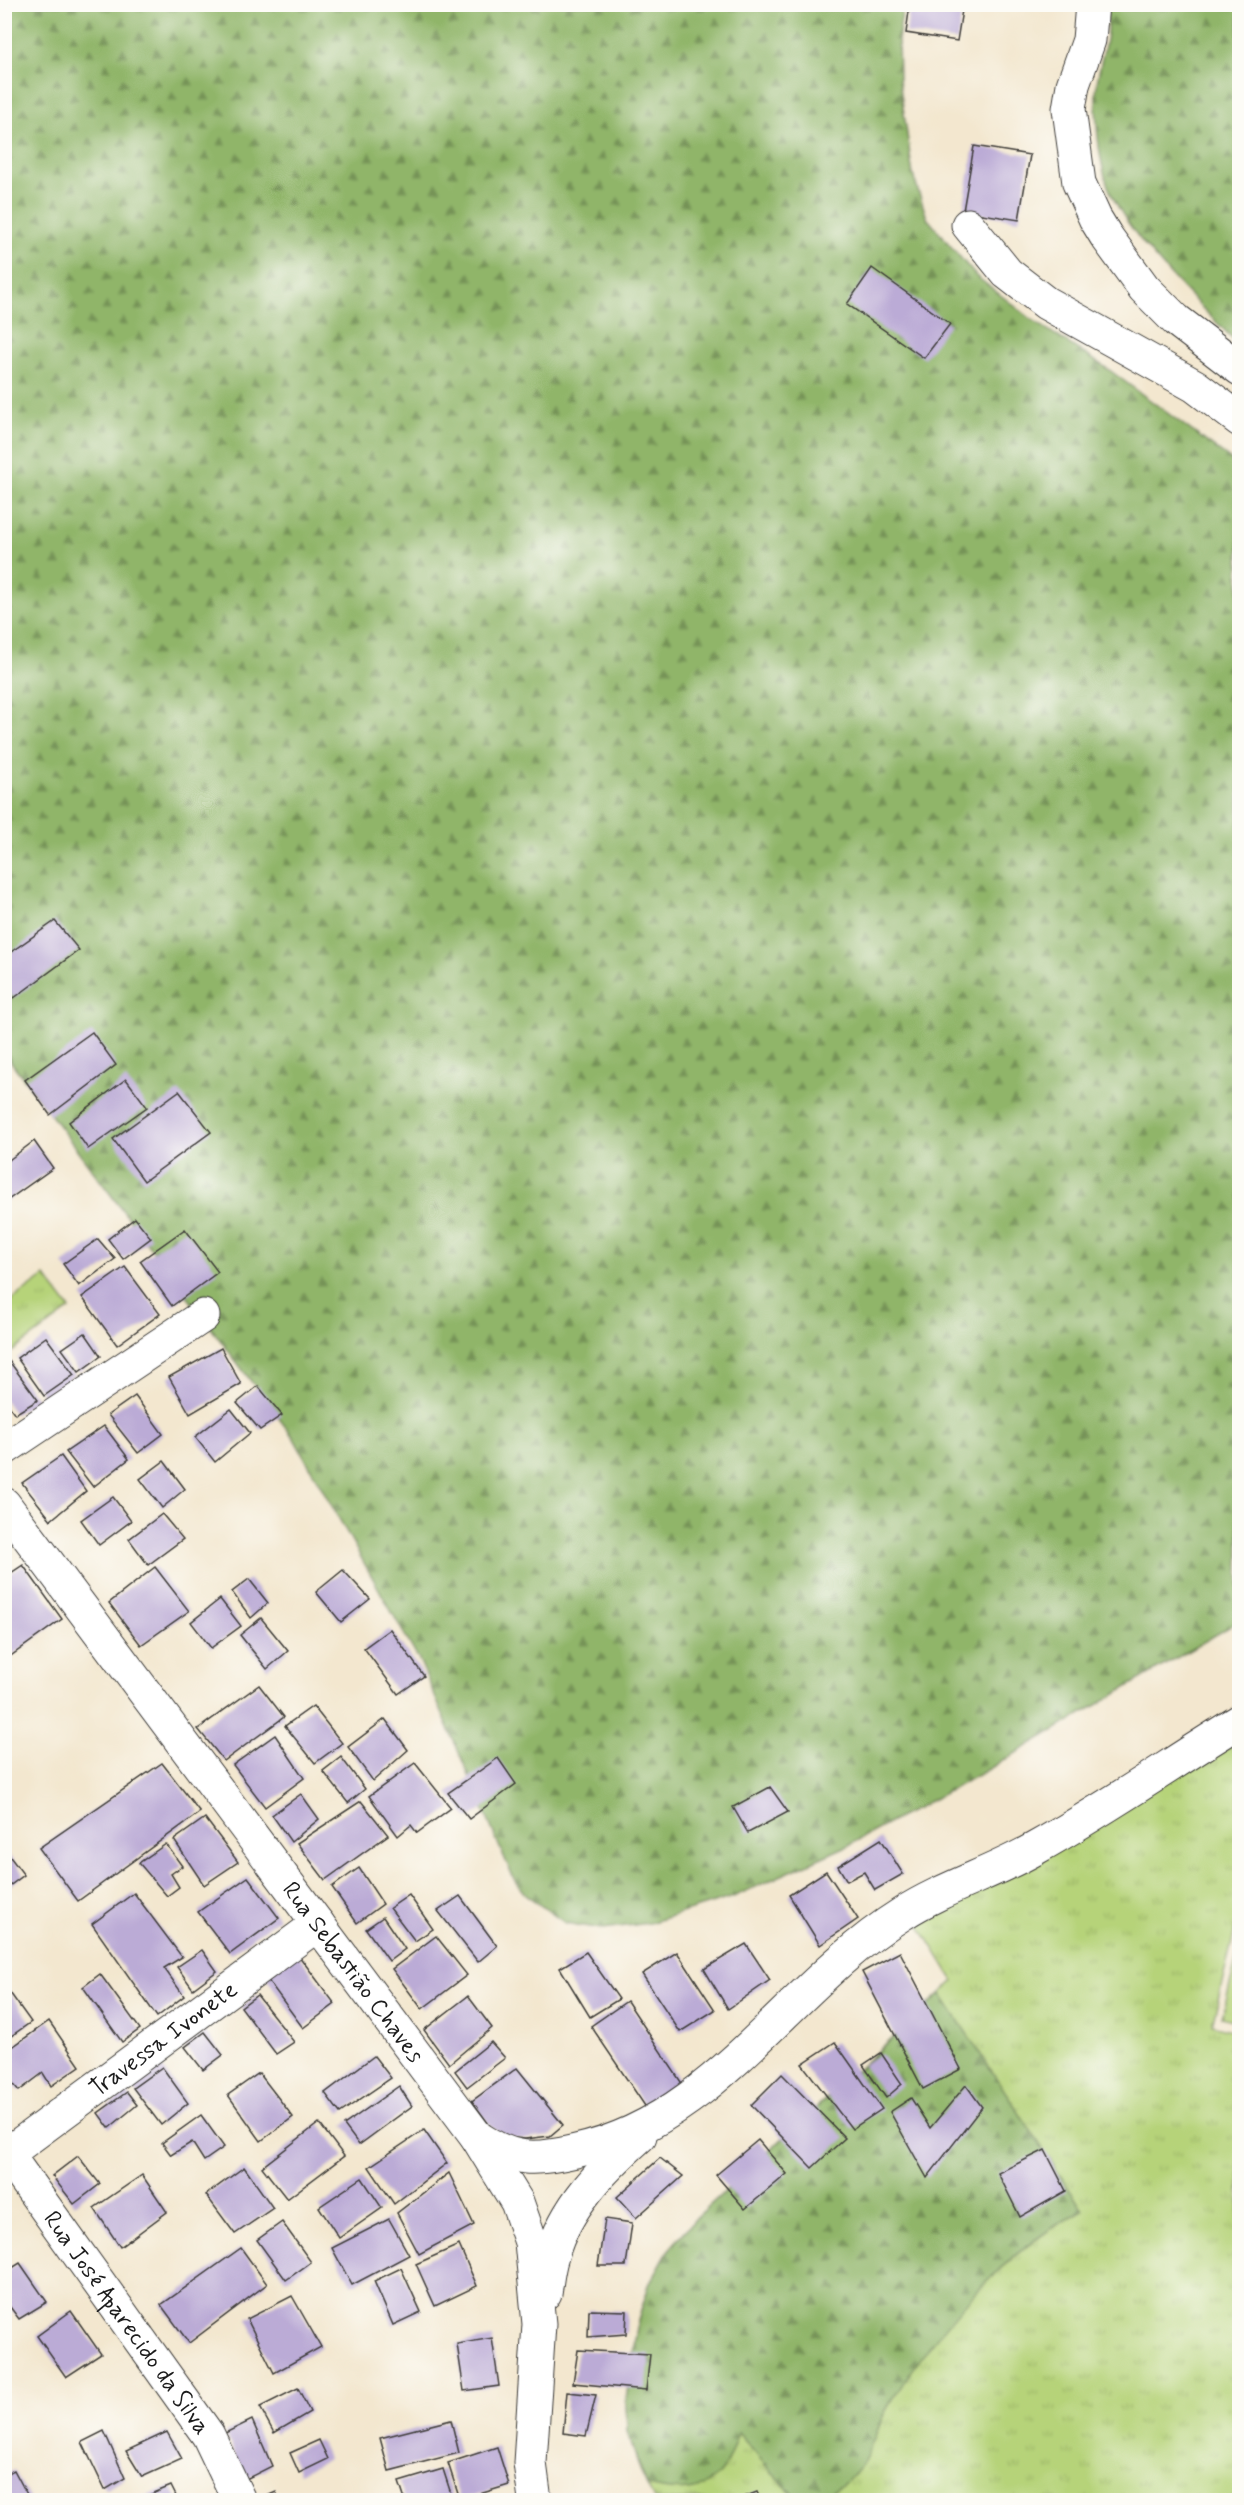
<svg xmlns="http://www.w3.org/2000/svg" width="1244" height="2505" font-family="Mynerve,sans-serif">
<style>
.grass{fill:url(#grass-tufts);stroke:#69784a;stroke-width:1.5}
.forest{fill:url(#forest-firs);stroke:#566842;stroke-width:1.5}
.pitch{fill:#b6d379;stroke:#69784a;stroke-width:1.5}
.building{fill:#bbabd6}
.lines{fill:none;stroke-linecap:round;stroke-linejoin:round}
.minor-casing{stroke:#3c3a37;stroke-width:35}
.minor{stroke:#fff;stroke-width:33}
.labels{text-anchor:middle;stroke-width:4.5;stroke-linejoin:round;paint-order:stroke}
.street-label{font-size:24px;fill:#1c1c1c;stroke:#fdfcf7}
</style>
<defs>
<pattern id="grass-tufts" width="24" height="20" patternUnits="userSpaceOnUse" patternTransform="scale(1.5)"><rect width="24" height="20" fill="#b6d379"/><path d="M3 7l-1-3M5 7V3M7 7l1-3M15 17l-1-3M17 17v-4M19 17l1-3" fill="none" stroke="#9cb568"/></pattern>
<pattern id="forest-firs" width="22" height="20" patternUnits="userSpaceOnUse" patternTransform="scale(1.5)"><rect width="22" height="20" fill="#90b569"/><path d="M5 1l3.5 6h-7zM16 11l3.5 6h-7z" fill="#759256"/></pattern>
</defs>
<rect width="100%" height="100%" fill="#fdfcf7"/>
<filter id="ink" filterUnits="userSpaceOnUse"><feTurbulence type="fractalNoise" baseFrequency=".0167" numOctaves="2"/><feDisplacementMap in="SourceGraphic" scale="12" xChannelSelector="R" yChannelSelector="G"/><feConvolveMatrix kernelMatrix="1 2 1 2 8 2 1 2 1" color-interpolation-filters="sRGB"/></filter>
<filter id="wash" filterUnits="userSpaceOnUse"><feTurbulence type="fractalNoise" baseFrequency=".008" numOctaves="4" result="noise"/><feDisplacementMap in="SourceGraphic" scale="24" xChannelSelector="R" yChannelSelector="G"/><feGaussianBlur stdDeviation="1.35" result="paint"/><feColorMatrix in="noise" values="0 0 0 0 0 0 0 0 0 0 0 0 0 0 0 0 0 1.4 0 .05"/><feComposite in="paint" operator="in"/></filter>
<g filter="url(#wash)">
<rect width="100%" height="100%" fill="#f3e7cf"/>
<!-- grass -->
<g class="grass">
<path d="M45,1276L70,1309L5,1357V1305Z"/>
<path d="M1239,1741V1913L1212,2025L1239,2032V2500H654L641,2473L627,2431L626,2400L638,2321L649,2285L668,2251L697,2217L954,1981L918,1923Z"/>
</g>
<!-- forest -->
<g class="forest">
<path d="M5,5H903L898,40L899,79L913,175L927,218L976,276L1034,321L1108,369L1239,466V1621L989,1769L847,1846L733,1897L649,1923L603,1929L565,1923L525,1894L515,1881L500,1848L421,1664L293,1437L5,1054Z"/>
<path d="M1107,5H1239V345C1199,304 1128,239 1108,186C1098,158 1096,125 1096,95C1096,74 1105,53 1107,32C1108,23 1107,14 1107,5Z"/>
<path d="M941,1994L1083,2210C1071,2217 1059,2223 1048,2231C987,2271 927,2344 889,2405C876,2427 872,2454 854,2474C843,2487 816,2503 797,2496C786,2492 750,2446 738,2433C733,2445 729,2463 721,2472C701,2496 674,2492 647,2486L627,2431L626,2400L638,2321L649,2285L668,2251L697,2217Z"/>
</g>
<!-- pitch -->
<path class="pitch" d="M1239,1949V2022L1222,2017Z"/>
<g id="blocks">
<!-- building -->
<g class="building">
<path d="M910,4H963L957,41L906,33Z"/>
<path d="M974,146L1030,155L1019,220L963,211Z"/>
<path d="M872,268L950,324L924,358L847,304Z"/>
<path d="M55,921L79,950L14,998L4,986V957Z"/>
<path d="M92,1032L116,1065L50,1115L25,1080Z"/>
<path d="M126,1079L147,1107L88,1149L69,1122Z"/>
<path d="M179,1091L211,1132L144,1181L113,1139Z"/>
<path d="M34,1141L53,1168L5,1202V1163Z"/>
<path d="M135,1218L151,1238L123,1259L108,1239Z"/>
<path d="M185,1229L218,1272L172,1306L140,1261Z"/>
<path d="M98,1239L115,1259L79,1286L63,1264Z"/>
<path d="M125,1267L160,1314L117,1345L82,1297Z"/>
<path d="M85,1333L101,1356L79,1372L62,1349Z"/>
<path d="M46,1337L74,1375L44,1396L17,1358Z"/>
<path d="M221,1348L241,1384L190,1414L169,1377Z"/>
<path d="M9,1361L38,1400L15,1414L4,1399V1365Z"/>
<path d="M258,1386L282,1415L260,1430L237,1403Z"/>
<path d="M135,1396L163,1434L138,1453L108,1415Z"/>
<path d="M231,1409L250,1433L215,1462L195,1437Z"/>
<path d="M104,1426L129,1459L93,1487L66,1452Z"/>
<path d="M61,1456L86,1491L51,1520L22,1483Z"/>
<path d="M164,1461L185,1489L162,1508L140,1479Z"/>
<path d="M113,1497L131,1521L99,1545L81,1520Z"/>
<path d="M162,1514L183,1539L148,1565L129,1539Z"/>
<path d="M23,1565L62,1619L5,1660V1577Z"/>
<path d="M155,1567L189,1611L141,1645L109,1603Z"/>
<path d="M343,1570L370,1599L341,1622L316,1592Z"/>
<path d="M249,1579L268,1603L251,1618L232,1592Z"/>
<path d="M220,1599L241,1626L211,1648L191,1622Z"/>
<path d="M261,1618L288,1651L267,1669L240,1635Z"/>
<path d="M390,1629L424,1676L398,1694L364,1648Z"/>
<path d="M259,1685L284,1717L224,1761L198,1729Z"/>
<path d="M313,1706L342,1743L315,1763L285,1726Z"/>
<path d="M385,1719L408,1750L373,1781L348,1747Z"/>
<path d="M275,1735L304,1778L265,1807L233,1765Z"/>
<path d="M341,1757L365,1789L348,1803L323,1771Z"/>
<path d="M498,1758L516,1784L469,1819L448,1793Z"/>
<path d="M162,1763L200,1812L78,1901L39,1848Z"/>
<path d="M415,1763L451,1808L417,1833L411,1825L398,1836L369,1796Z"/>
<path d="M770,1787L788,1812L748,1833L733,1807Z"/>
<path d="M301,1794L319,1819L291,1842L272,1815Z"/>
<path d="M361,1801L388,1835L325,1880L297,1843Z"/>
<path d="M205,1818L238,1862L204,1885L174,1840Z"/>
<path d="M881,1839L903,1874L875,1890L864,1872L847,1881L838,1866Z"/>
<path d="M166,1844L182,1866L171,1874L179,1887L167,1896L139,1863Z"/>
<path d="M4,1849L24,1875L4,1890Z"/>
<path d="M359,1868L383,1904L357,1923L332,1887Z"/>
<path d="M826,1871L858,1919L820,1945L789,1895Z"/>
<path d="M248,1877L279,1918L230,1954L198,1912Z"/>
<path d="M134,1893L182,1957L164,1968L184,1996L157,2017L92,1924Z"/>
<path d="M409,1895L433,1929L415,1941L390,1908Z"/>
<path d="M460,1896L497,1946L478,1962L438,1911Z"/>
<path d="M383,1917L405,1949L389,1961L366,1929Z"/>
<path d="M436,1936L467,1975L422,2009L392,1969Z"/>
<path d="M746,1944L770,1980L728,2009L704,1969Z"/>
<path d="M202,1950L217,1971L193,1989L177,1967Z"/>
<path d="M296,1952L335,2004L303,2028L264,1975Z"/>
<path d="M586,1952L619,1999L590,2017L560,1968Z"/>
<path d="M677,1952L715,2010L680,2032L642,1974Z"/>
<path d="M900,1952L961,2069L923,2089L862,1972Z"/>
<path d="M100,1974L140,2029L122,2042L83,1987Z"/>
<path d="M8,1990L31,2022L4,2041V1993Z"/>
<path d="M257,1995L294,2042L276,2054L241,2007Z"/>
<path d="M468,1996L492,2028L449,2064L424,2030Z"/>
<path d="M627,2001L683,2085L647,2109L591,2026Z"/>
<path d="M49,2021L80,2066L51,2086L43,2073L19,2091L4,2072V2053Z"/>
<path d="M205,2032L223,2055L203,2070L185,2047Z"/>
<path d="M491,2042L505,2058L467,2087L455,2071Z"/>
<path d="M835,2042L882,2109L852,2129L802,2064Z"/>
<path d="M881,2053L902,2084L886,2098L863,2065Z"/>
<path d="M374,2056L391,2078L340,2113L325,2093Z"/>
<path d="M162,2067L188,2103L161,2125L133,2088Z"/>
<path d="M517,2068L563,2125L550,2136L525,2139L507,2137L491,2127L472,2101Z"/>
<path d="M259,2073L293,2117L261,2141L228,2095Z"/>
<path d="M782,2074L845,2138L812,2168L751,2105Z"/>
<path d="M966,2085L982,2107L927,2178L890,2112L911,2098L930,2128Z"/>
<path d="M399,2086L412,2106L359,2145L344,2125Z"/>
<path d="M127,2092L137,2105L109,2128L98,2113Z"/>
<path d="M201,2115L224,2147L204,2161L192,2142L171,2155L162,2143Z"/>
<path d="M319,2123L344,2156L287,2199L262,2167Z"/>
<path d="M424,2130L447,2163L394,2204L369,2167Z"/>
<path d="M758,2140L787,2174L745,2209L716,2175Z"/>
<path d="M1045,2150L1066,2191L1020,2217L998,2173Z"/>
<path d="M78,2156L100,2184L74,2204L52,2176Z"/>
<path d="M660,2158L683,2176L636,2218L617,2197Z"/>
<path d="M244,2167L273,2208L235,2234L206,2195Z"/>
<path d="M449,2173L474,2225L419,2254L397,2213Z"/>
<path d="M142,2175L167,2212L120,2247L94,2208Z"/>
<path d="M362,2178L382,2208L339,2238L319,2207Z"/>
<path d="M389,2219L409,2255L352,2285L332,2248Z"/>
<path d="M605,2219L632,2223L626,2266H598Z"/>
<path d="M282,2222L311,2262L286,2280L257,2240Z"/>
<path d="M459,2245L477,2286L435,2306L416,2264Z"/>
<path d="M241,2248L267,2284L189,2343L161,2305Z"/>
<path d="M20,2263L47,2302L19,2319L4,2299V2273Z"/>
<path d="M401,2268L421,2312L393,2325L374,2281Z"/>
<path d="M292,2296L321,2347L274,2373L247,2319Z"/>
<path d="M589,2310L627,2311L626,2334L588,2337Z"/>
<path d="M71,2311L101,2354L66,2377L37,2336Z"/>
<path d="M492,2338L499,2386L464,2391L457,2344Z"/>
<path d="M578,2350L650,2354L646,2390L573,2383Z"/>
<path d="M298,2388L310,2412L274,2433L260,2407Z"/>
<path d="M567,2392L596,2395L586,2436L563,2433Z"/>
<path d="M252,2420L272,2466L246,2479L225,2433Z"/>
<path d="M451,2420L459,2453L389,2471L380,2438Z"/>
<path d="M104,2431L125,2478L105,2490L82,2442Z"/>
<path d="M167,2432L182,2459L142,2477L126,2451Z"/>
<path d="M319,2440L328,2459L299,2473L290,2453Z"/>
<path d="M497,2447L509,2485L460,2500L448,2463Z"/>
<path d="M443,2469L453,2500H405L399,2482Z"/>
<path d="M14,2470L30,2500H4V2475Z"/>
<path d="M171,2486L178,2500H143L142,2498Z"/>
<path d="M276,2492L280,2500H258Z"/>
<path d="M757,2492L761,2500H736Z"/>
</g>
</g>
</g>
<g filter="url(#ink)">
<use href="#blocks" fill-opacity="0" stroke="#3c3a37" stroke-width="1.5"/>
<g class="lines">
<!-- minor casing -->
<g class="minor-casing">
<g id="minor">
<path d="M1092,4L1089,40L1073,85L1069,109L1079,183L1095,218L1106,236L1144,288L1176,320L1240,369"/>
<path d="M968,225L1007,273L1046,303L1195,386L1240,420"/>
<path d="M4,1449L203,1316"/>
<path id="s1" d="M4,1504L477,2137L517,2202L531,2242L539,2324L530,2463L535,2500"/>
<path d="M477,2137C513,2161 534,2161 576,2151C715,2121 787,1986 902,1914C944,1887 993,1873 1036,1848C1106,1809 1172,1763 1240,1721"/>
<path id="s2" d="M4,2150L208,2435L239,2500"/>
<path id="s3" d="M7,2154L318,1924"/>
<path d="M545,2293C547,2281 548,2268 552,2256C565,2207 603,2169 640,2136"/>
</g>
</g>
<!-- minor -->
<use href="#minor" class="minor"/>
</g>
</g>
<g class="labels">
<!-- street labels -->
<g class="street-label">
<text dy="8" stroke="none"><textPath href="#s1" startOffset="584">Rua Sebastião Chaves</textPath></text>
<text dy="8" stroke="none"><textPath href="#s3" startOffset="194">Travessa Ivonete</textPath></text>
<text dy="8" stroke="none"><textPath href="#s2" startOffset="212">Rua José Aparecido da Silva</textPath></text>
</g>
</g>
<!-- margin -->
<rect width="1244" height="2505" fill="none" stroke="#fdfcf7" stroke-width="24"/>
</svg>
